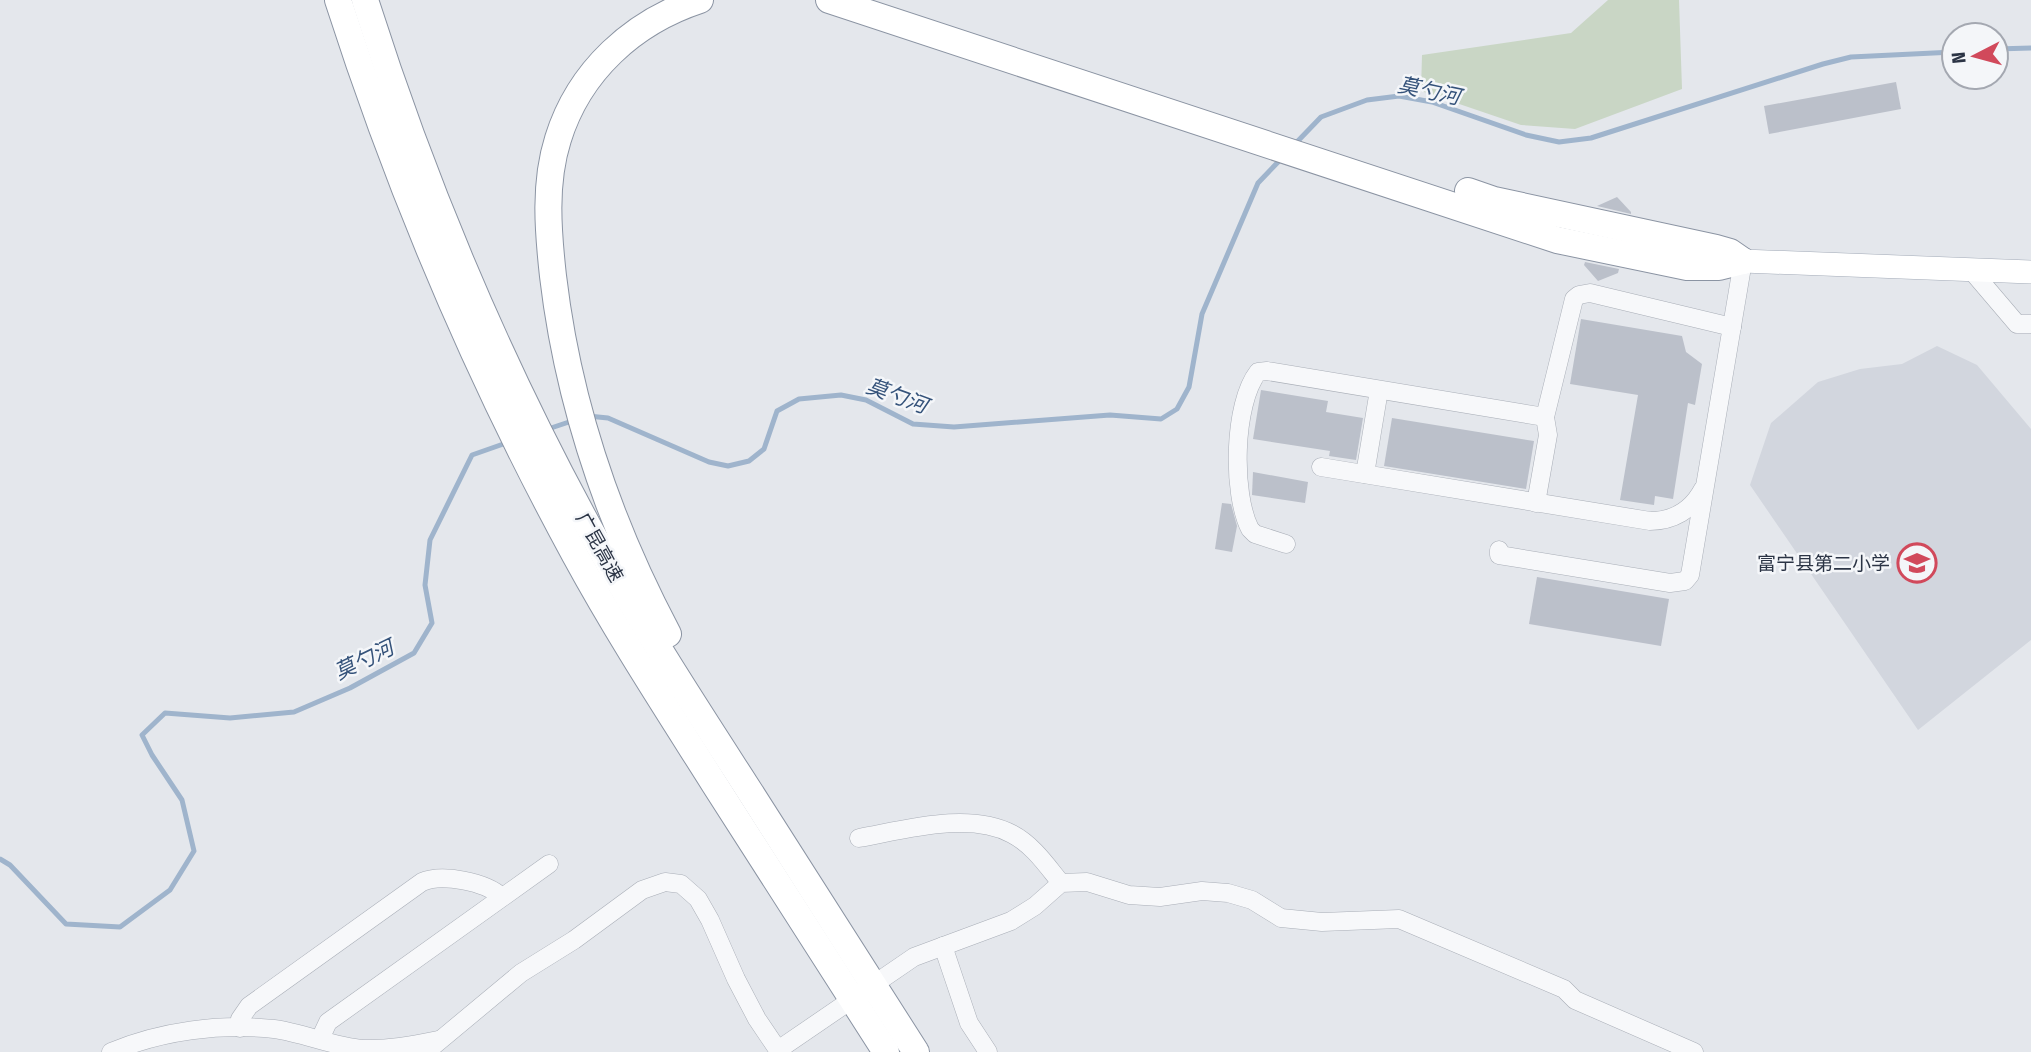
<svg xmlns="http://www.w3.org/2000/svg" width="2031" height="1052" font-family="'Fira Sans Condensed','Noto Sans SC',sans-serif">
<style>
.built{fill:#d2d6de}
.green{fill:#c9d6c5}
.lines{fill:none;stroke-linecap:round;stroke-linejoin:round}
.stream{stroke:#9fb4cc;stroke-width:5}
.building{fill:#bbc0ca}
.minor-casing{stroke:#a9aeb7;stroke-width:19}
.major-casing{stroke:#a3abb8;stroke-width:24}
.highway-casing{stroke:#8b94a3;stroke-width:28}
.minor{stroke:#f7f8fa;stroke-width:18}
.major{stroke:#fff;stroke-width:23}
.highway{stroke:#fff;stroke-width:26}
.labels{text-anchor:middle;stroke-width:5;stroke-linejoin:round;paint-order:stroke}
.street-label{font-size:19px;fill:#2b3445;stroke:#f4f6f9}
.poi-label{font-size:19px;fill:#2b3445;stroke:#f4f6f9;text-anchor:end}
.water-label{font-size:21px;font-style:italic;fill:#34527a;stroke:#f4f6f9}
</style>
<rect width="100%" height="100%" fill="#e4e7ec"/>
<!-- built -->
<path class="built" d="M1937,346L1977,365L2031,429V640L1918,730L1750,485L1771,423L1818,382L1860,369L1902,364Z"/>
<!-- green -->
<path class="green" d="M1608,0H1679L1682,89L1575,129L1521,125L1421,91L1422,55L1571,33Z"/>
<g class="lines">
<!-- stream -->
<g class="stream">
<path d="M1996,49L2031,48"/>
<path d="M1295,144L1321,117L1367,100L1399,96L1432,102L1526,135L1559,142L1591,138L1823,64L1851,57L1954,52"/>
<path d="M588,416L608,418L709,462L728,466L749,461L764,449L777,411L799,399L841,395L866,400L913,424L954,427L1110,415L1161,419L1177,409L1189,387L1202,314L1258,183L1281,159"/>
<path d="M545,430L572,421"/>
<path d="M0,859L10,865L66,924L120,927L170,890L194,851L182,800L152,755L142,735L165,713L230,718L294,712L350,688L414,653L432,623L425,585L430,540L472,455L509,442"/>
</g>
</g>
<!-- building -->
<g class="building">
<path d="M1896,82L1901,109L1769,134L1764,106Z"/>
<path d="M1617,197L1631,212V214L1597,206Z"/>
<path d="M1585,262L1619,269L1618,273L1598,281L1584,265Z"/>
<path d="M1581,319L1682,336L1686,352L1702,364L1695,405L1688,403L1673,499L1655,496L1654,505L1620,500L1638,395L1570,384Z"/>
<path d="M1261,390L1328,401L1326,412L1363,418L1356,460L1329,456L1330,451L1253,439Z"/>
<path d="M1392,418L1534,441L1526,489L1384,466Z"/>
<path d="M1253,472L1308,482L1305,503L1252,495Z"/>
<path d="M1222,503L1231,504L1237,526L1232,552L1215,549Z"/>
<path d="M1537,577L1669,599L1661,646L1529,624Z"/>
</g>
<g class="lines">
<!-- minor casing -->
<g class="minor-casing">
<g id="minor">
<path d="M1971,270L2017,324H2031"/>
<path d="M1321,467L1650,521C1673,521 1692,510 1703,489"/>
<path d="M1365,474L1379,390"/>
<path d="M1536,503L1548,435L1545,417L1574,299L1579,295L1590,293L1732,327"/>
<path d="M1286,544L1255,534L1250,529C1232,494 1233,404 1258,372L1267,371L1545,417"/>
<path d="M1499,550V555L1670,583L1685,581L1690,575L1743,261"/>
<path d="M859,838C904,830 969,811 1012,834C1033,845 1047,866 1061,883"/>
<path d="M943,946L969,1023L988,1052"/>
<path d="M240,1028V1019L249,1006L422,882C442,873 486,882 502,897"/>
<path d="M320,1039L328,1022L549,864"/>
<path d="M111,1052C161,1031 221,1023 274,1029C304,1033 334,1047 364,1049C389,1050 413,1045 438,1040"/>
<path d="M426,1052L521,973L574,940L642,890L665,882L681,884L698,899L710,920L736,979L757,1019L778,1050"/>
<path d="M779,1052L778,1050L914,957L1011,921L1035,906L1061,883L1087,882L1129,895L1160,897L1202,891L1228,893L1252,900L1281,918L1322,922L1399,919L1564,989L1575,1000L1694,1052"/>
</g>
</g>
<!-- major casing -->
<g class="major-casing">
<path id="major" d="M1743,261L2031,272"/>
</g>
<!-- highway casing -->
<g class="highway-casing">
<g id="highway">
<path d="M338,0C400,193 478,377 575,555C618,634 667,709 715,785C772,874 829,963 886,1052"/>
<path d="M365,0C425,189 502,371 598,544C643,627 694,705 745,784C802,874 859,963 916,1052"/>
<path d="M829,0L1557,240L1687,267H1719L1743,261"/>
<path d="M1468,191L1494,200L1716,248L1730,252L1743,261"/>
<path d="M668,634C608,521 568,403 553,276C548,231 544,183 558,139C579,71 633,22 700,0"/>
</g>
</g>
<!-- minor -->
<use href="#minor" class="minor"/>
<!-- major -->
<use href="#major" class="major"/>
<!-- highway -->
<use href="#highway" class="highway"/>
</g>
<!-- icons -->
<defs>
<g id="school-ring" transform="scale(2.0125)"><circle r="9.5" fill="#f4f6f9" stroke="#d1495b" stroke-width="1.5"/><path d="M0-5L7-2L0 1L-7-2ZM-4 1L0 2.5L4 1V4Q0 6-4 4Z" fill="#d1495b"/></g>
</defs>
<g fill-rule="evenodd">
<use href="#school-ring" x="1917" y="563"/>
</g>
<g class="labels">
<!-- street labels -->
<g class="street-label">
<text transform="translate(600 547) rotate(61)" y="7">广昆高速</text>
</g>
<!-- poi labels -->
<g class="poi-label">
<text x="1890" y="570">富宁县第二小学</text>
</g>
<!-- water labels -->
<g class="water-label">
<text transform="translate(1429 91) rotate(12)" y="7">莫勺河</text>
<text transform="translate(897 396) rotate(20)" y="7">莫勺河</text>
<text transform="translate(364 660) rotate(-26)" y="7">莫勺河</text>
</g>
</g>
<!-- north arrow -->
<g transform="translate(1975 56) rotate(264)"><circle r="33" fill="#f4f6f9" stroke="#a4a8b1" stroke-width="2"/>
<path d="M0-5L12 26L0 18L-12 26Z" fill="#d1495b"/>
<text y="-10" font-size="19" font-weight="bold" text-anchor="middle" fill="#2b3445">N</text>
</g>
</svg>
